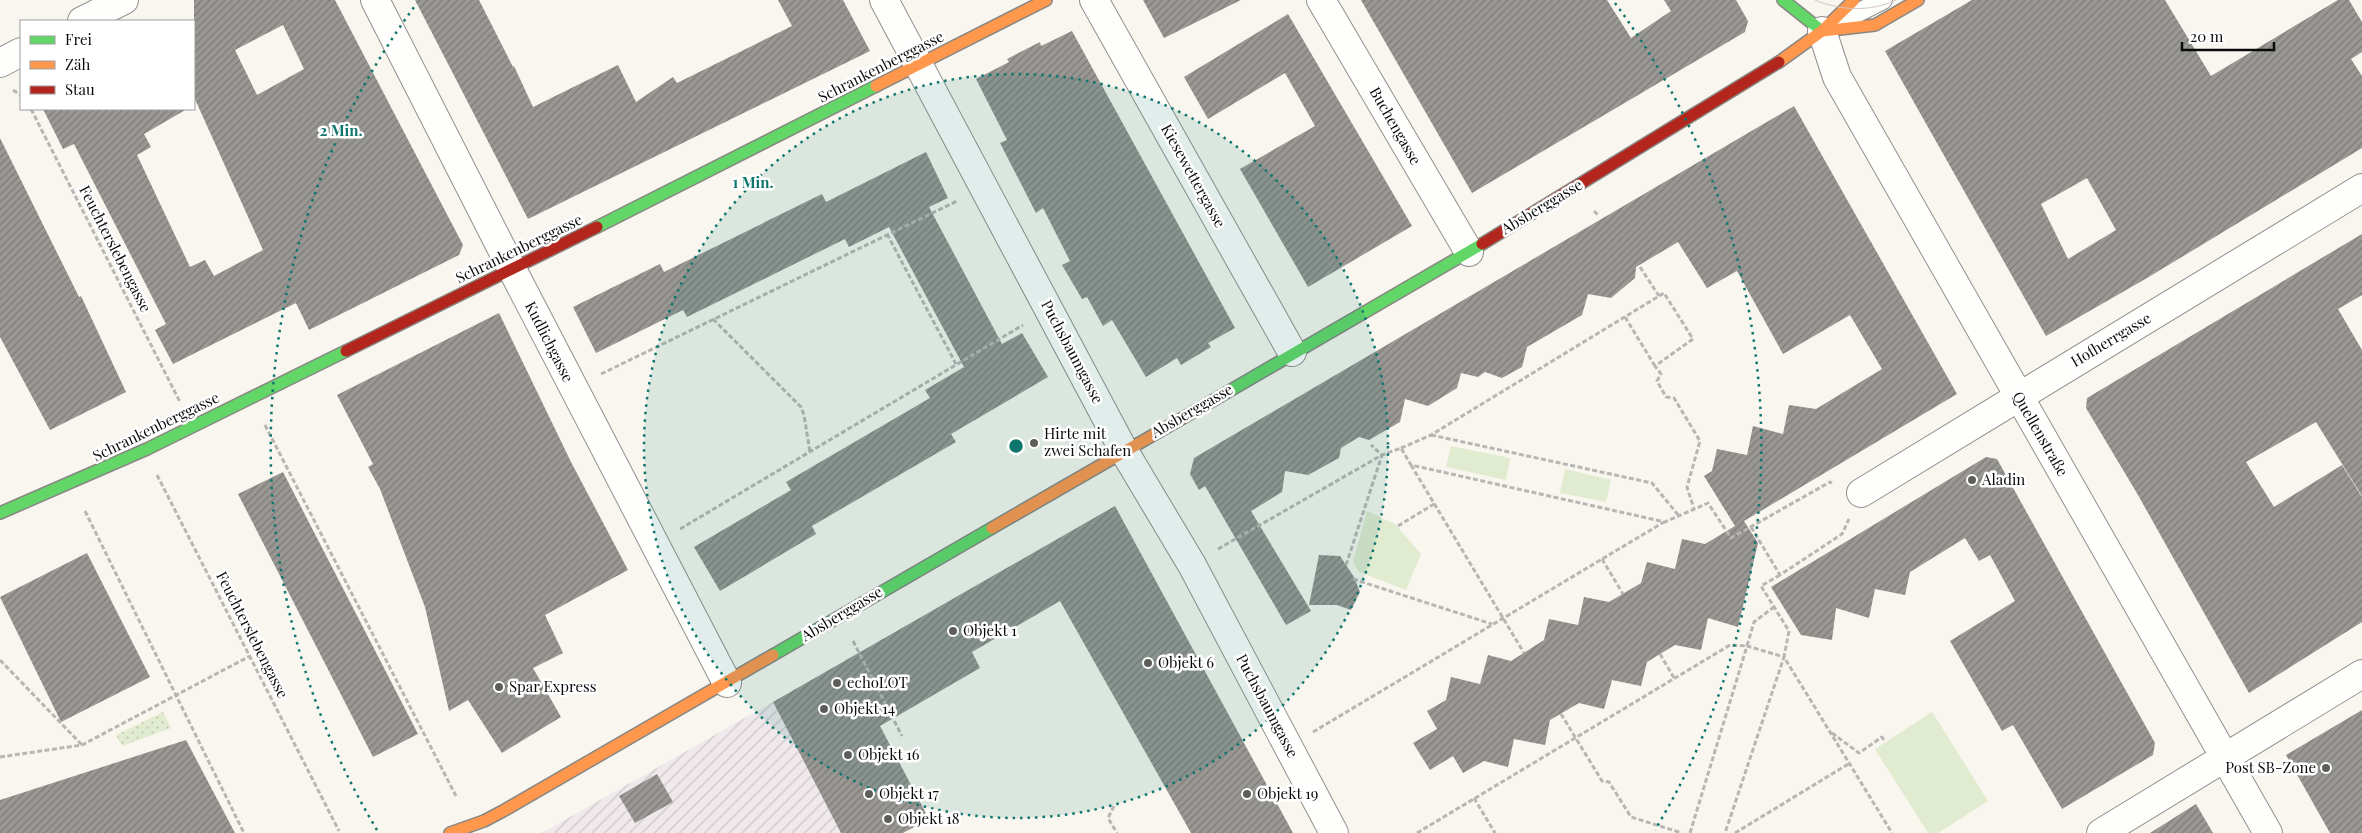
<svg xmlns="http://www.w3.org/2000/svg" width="2362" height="833" font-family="'Playfair Display',serif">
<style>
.industrial{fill:url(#industrial-furrows)}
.grass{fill:url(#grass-dots)}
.park{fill:#e1ebd0}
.building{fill:url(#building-hatch);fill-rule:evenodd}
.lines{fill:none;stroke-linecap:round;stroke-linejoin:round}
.lane-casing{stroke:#91908d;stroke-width:20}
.street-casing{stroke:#91908d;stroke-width:30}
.fast-casing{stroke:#888783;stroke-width:14}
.slow-casing{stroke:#888783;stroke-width:14}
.jam-casing{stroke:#888783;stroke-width:14}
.path{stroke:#b7b6b5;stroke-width:3;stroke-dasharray:5 2.5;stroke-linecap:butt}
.lane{stroke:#fefefc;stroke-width:18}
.street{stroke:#fefefc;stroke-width:28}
.fast{stroke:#63d668;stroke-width:11}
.slow{stroke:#ff974d;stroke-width:11}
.jam{stroke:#b3261e;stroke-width:11}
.tram{stroke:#d3c6c5;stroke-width:1}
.ring{fill:none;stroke:#0f766e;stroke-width:2.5;stroke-dasharray:2.5 5}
.poi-dot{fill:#5d5d5a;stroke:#fff;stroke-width:2}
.labels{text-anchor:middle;stroke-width:5;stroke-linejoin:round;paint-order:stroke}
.street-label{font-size:15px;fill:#0a0a0a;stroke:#fff}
.poi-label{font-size:15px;fill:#0a0a0a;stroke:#fff;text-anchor:start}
.centre{fill:#0f766e;stroke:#fff;stroke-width:2.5}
.ring-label{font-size:15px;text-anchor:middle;font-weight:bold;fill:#0f766e;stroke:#fff;stroke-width:5;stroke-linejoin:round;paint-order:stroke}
</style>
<defs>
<pattern id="industrial-furrows" width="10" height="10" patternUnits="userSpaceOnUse" patternTransform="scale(1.25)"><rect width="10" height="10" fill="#efe9eb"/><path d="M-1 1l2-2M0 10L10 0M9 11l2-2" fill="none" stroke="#ccc6c8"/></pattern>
<pattern id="grass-dots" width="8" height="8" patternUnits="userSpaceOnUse" patternTransform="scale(1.25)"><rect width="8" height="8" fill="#e1ebd0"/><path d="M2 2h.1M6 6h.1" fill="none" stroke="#c0c8b1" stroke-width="1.8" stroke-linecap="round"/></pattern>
<pattern id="building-hatch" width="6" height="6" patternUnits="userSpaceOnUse" patternTransform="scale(1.25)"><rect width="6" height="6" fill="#9a9894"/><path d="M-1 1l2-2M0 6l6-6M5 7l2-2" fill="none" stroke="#7c7a77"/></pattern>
</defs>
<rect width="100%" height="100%" fill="#f8f6ee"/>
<!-- industrial -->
<path class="industrial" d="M773,702L841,833H542Z"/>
<!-- grass -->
<path class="grass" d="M163,712L171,728L122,746L116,735Z"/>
<!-- park -->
<g class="park">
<path d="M1451,446L1510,458L1506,480L1446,467Z"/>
<path d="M1565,469L1611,480L1606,502L1560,493Z"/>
<path d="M1367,511L1395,524L1421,554L1406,590L1359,572L1353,562Z"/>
<path d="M1932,712L1988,801L1938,833H1928L1875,749Z"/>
</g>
<!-- building -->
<g class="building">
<path d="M194,0H335L463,245L459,255L309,330L296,303L173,364L155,330L166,324L74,144L63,149L43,109H187L144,134L151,147L137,155L190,267L205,260L214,276L263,250L194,97ZM283,25L304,69L257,95L235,50Z"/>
<path d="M415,0H479L513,67L514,66L533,107L618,65L636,102L673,77L677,83L792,26L778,0H843L870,51L528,219Z"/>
<path d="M1143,0H1241L1164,38Z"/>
<path d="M1361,0H1607L1631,38L1671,11L1664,0H1736L1748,21L1745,32L1472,193Z"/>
<path d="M1972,0H2165L2211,76L2338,0H2349L2362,22V52L2351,59L2362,76V148L2147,278L2046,336L1885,51ZM2087,178L2116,230L2068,259L2041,204Z"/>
<path d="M1288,14L1412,226L1308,287L1240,169L1315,126L1285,73L1208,119L1184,77Z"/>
<path d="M1072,31L1235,328L1208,343L1211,347L1181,365L1177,358L1146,377L1112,320L1103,326L1087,297L1082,299L1062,265L1070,261L1043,208L1036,213L1000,143L1007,140L976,79L1009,62L1007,59L1040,42L1041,46Z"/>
<path d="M1794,106L1957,394L1744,521L1758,543L1738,627L1708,618L1701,650L1675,645L1660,654L1647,662L1641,686L1612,680L1604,709L1579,703L1550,720L1545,745L1514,739L1508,767L1484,761L1463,773L1453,756L1430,770L1413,743L1437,729L1427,711L1446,700L1451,677L1480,684L1488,655L1511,661L1544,640L1549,619L1578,625L1584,597L1609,602L1641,583L1647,562L1675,569L1682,539L1705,544L1735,526L1704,476L1712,471L1717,449L1747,455L1753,426L1783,434L1789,405L1816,409L1882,369L1850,315L1783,354L1737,271L1707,288L1678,242L1636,267L1635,278L1611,298L1588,294L1582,315L1527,347L1522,367L1502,378L1485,372L1478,377L1461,373L1457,388L1428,406L1405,399L1400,422L1369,440L1359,437L1341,448L1339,458L1308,475L1285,471L1282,492L1251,511L1311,611L1286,625L1205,486L1199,490L1190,474L1194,458Z"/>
<path d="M0,138L79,297L81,296L126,392L50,430L0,337Z"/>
<path d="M926,152L948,198L929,207L1002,344L1022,333L1048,377L951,434L956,442L812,526L816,534L720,591L694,547L791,490L786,482L930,398L925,390L964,367L889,227L849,247L845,239L687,317L683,310L596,353L573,307L660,264L664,272L822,194L826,202Z"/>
<path d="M2362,234V295L2338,309L2362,350V496L2316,422L2246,462L2274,507L2342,465L2362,497V622L2249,693L2138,495L2086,408L2087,398Z"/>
<path d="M499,313L571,462L628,570L545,615L563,653L533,668L561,717L502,753L468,700L449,711L425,607L380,489L368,467L373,464L337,395Z"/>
<path d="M1986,457L1997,459L2155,743L2153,755L2062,809L2013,725L2002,731L1950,641L2015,601L1990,555L1979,561L1965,538L1910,572L1905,595L1875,589L1869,618L1836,608L1832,640L1801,635L1771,587Z"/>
<path d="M283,472L418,734L373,757L238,494Z"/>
<path d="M1115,506L1293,833H1191L1060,601L972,652L980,668L880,726L929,819L903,833H841L773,702Z"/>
<path d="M87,553L150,677L61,722L0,597Z"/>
<path d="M1319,555L1340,556L1354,577L1360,592L1351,610L1337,605H1309Z"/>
<path d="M2362,710V833H2330L2286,755Z"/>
<path d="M186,740L235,833H0V800Z"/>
<path d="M657,774L673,802L635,823L619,796Z"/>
<path d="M2196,804L2213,833H2150Z"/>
</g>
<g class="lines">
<!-- lane casing -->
<g class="lane-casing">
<path id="lane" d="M1842,21L1883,0"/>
</g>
<!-- street casing -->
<g class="street-casing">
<g id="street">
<path d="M375,0L512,269L727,683"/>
<path d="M884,0L1124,451L1192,565L1334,833"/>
<path d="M1094,0L1292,352"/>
<path d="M1321,0L1469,252"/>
<path d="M82,21L124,0"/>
<path d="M1822,31L1837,77L2268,833"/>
<path d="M0,63L21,52"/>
<path d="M1861,493L2362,188"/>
<path d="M2101,833L2362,674"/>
</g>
</g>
<!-- fast casing -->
<g class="fast-casing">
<g id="fast">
<path d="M1783,0L1822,31"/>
<path d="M597,227L876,86"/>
<path d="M1195,411L1482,244"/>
<path d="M0,513L147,449L346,351"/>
<path d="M773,655L992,528"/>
</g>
</g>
<!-- slow casing -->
<g class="slow-casing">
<g id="slow">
<path d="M1822,31L1875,25L1918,0"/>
<path d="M1779,62L1822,31L1854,0"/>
<path d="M876,86L1046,0"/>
<path d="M992,528L1195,411"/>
<path d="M450,833L484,821L503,811L773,655"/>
</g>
</g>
<!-- jam casing -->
<g class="jam-casing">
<g id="jam">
<path d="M1482,244L1779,62"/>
<path d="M346,351L597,227"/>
</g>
</g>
<!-- path -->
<g class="path">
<path d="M13,90L21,95"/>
<path d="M31,109L180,402"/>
<path d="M1594,211L1599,216"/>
<path d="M887,234L956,364"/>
<path d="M1640,267L1659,296"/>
<path d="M1625,317L1655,366"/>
<path d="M713,319L801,407L804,415L810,452"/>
<path d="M601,374L957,201"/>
<path d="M265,425L456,796"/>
<path d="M1431,435L1652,483L1679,516"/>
<path d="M1401,448L1431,435L1664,293L1693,339L1655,366L1661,374L1657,381L1666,397L1674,398L1700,441L1687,487L1694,509"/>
<path d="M1411,465L1524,653"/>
<path d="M157,475L339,831"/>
<path d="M85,511L244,833"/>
<path d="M1398,526L1434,504"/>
<path d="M1751,527L1780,575L1842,534L1849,519"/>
<path d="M680,529L1023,325"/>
<path d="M1218,549L1382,455L1401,448L1411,465L1665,522L1708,503L1731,538L1830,482L1832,483"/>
<path d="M1602,559L1623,594"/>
<path d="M1346,565L1382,455L1371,445"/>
<path d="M1780,575L1761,586L1789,631L1784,657L1892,833"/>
<path d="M1353,579L1492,624"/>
<path d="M853,641L902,736"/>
<path d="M1660,654L1674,678"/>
<path d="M0,660L82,745"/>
<path d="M1561,714L1602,781L1609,782L1631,817L1682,833"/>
<path d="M1313,732L1664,522"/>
<path d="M1832,733L1859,753L1882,737L1885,742"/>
<path d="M0,757L82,745L250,656"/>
<path d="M1474,798L1495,833"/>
<path d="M1114,806L1108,818L1117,833"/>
<path d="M1417,833L1730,645L1747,646L1754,622L1774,607"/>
<path d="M1690,833L1747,646L1784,657L1725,833"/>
<path d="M1735,833L1850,763"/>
</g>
<!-- lane -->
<use href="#lane" class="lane"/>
<!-- street -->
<use href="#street" class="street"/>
<!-- fast -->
<use href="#fast" class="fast"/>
<!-- slow -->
<use href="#slow" class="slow"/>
<!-- jam -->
<use href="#jam" class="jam"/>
<!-- tram -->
<path class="tram" d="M1815,0C1841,11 1871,12 1896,0"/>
</g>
<!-- distance rings -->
<circle cx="1016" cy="446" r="372" fill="#0f766e" fill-opacity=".12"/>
<g class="ring">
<circle cx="1016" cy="446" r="372"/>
<path d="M377 830A745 745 0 0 1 417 3M1615 3A745 745 0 0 1 1655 830"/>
</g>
<!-- markers -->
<g class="poi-dot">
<circle cx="1034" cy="443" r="5"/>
<circle cx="1972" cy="480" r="5"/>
<circle cx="953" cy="631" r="5"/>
<circle cx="1148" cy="663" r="5"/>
<circle cx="837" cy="683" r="5"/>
<circle cx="499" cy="687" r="5"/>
<circle cx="824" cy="709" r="5"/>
<circle cx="848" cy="755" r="5"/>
<circle cx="2326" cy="768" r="5"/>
<circle cx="869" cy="794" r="5"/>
<circle cx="1247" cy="794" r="5"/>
<circle cx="888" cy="819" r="5"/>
</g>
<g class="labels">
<!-- street labels -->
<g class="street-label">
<text transform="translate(881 67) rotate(-27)" y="5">Schrankenberggasse</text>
<text transform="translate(1395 126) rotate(60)" y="5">Buchengasse</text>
<text transform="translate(1193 176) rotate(61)" y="5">Kiesewettergasse</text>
<text transform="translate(1542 207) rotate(-31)" y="5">Absberggasse</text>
<text transform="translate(115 249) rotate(63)" y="5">Feuchterslebengasse</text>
<text transform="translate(519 249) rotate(-26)" y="5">Schrankenberggasse</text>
<text transform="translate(2111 340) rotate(-31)" y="5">Hofherrgasse</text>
<text transform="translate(549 342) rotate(63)" y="5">Kudlichgasse</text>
<text transform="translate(1072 352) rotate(62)" y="5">Puchsbaumgasse</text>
<text transform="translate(1192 411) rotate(-30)" y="5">Absberggasse</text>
<text transform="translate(156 427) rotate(-26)" y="5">Schrankenberggasse</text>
<text transform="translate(2040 434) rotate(60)" y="5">Quellenstraße</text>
<text transform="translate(842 614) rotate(-31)" y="5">Absberggasse</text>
<text transform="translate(252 635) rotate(63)" y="5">Feuchterslebengasse</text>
<text transform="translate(1267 706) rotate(62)" y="5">Puchsbaumgasse</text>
</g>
<!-- poi labels -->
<g class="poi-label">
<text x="1044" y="439">Hirte mit<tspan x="1044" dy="17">zwei Schafen</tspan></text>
<text x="1982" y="485">Aladin</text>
<text x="963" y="636">Objekt 1</text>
<text x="1158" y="668">Objekt 6</text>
<text x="847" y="688">echoLOT</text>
<text x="509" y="692">Spar Express</text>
<text x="834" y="714">Objekt 14</text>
<text x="858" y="760">Objekt 16</text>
<text x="2316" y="773" text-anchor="end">Post SB-Zone</text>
<text x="879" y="799">Objekt 17</text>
<text x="1257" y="799">Objekt 19</text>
<text x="898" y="824">Objekt 18</text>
</g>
</g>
<circle cx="1016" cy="446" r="8" class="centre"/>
<g class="ring-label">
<text x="341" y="136">2 Min.</text>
<text x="753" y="188">1 Min.</text>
</g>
<!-- legend -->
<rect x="20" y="20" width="175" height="90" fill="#ffffff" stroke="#9d9d9d"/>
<rect x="30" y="36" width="25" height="8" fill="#63d668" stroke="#9d9d9d"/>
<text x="65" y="45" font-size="15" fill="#0a0a0a">Frei</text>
<rect x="30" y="61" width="25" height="8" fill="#ff974d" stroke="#9d9d9d"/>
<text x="65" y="70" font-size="15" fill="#0a0a0a">Zäh</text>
<rect x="30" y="86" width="25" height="8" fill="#b3261e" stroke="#9d9d9d"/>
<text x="65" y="95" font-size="15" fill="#0a0a0a">Stau</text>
<!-- scale -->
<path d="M2182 42v8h92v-8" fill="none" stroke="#0a0a0a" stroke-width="2.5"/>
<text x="2190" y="42" font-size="15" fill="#0a0a0a" stroke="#ffffff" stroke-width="4" paint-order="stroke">20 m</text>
</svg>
